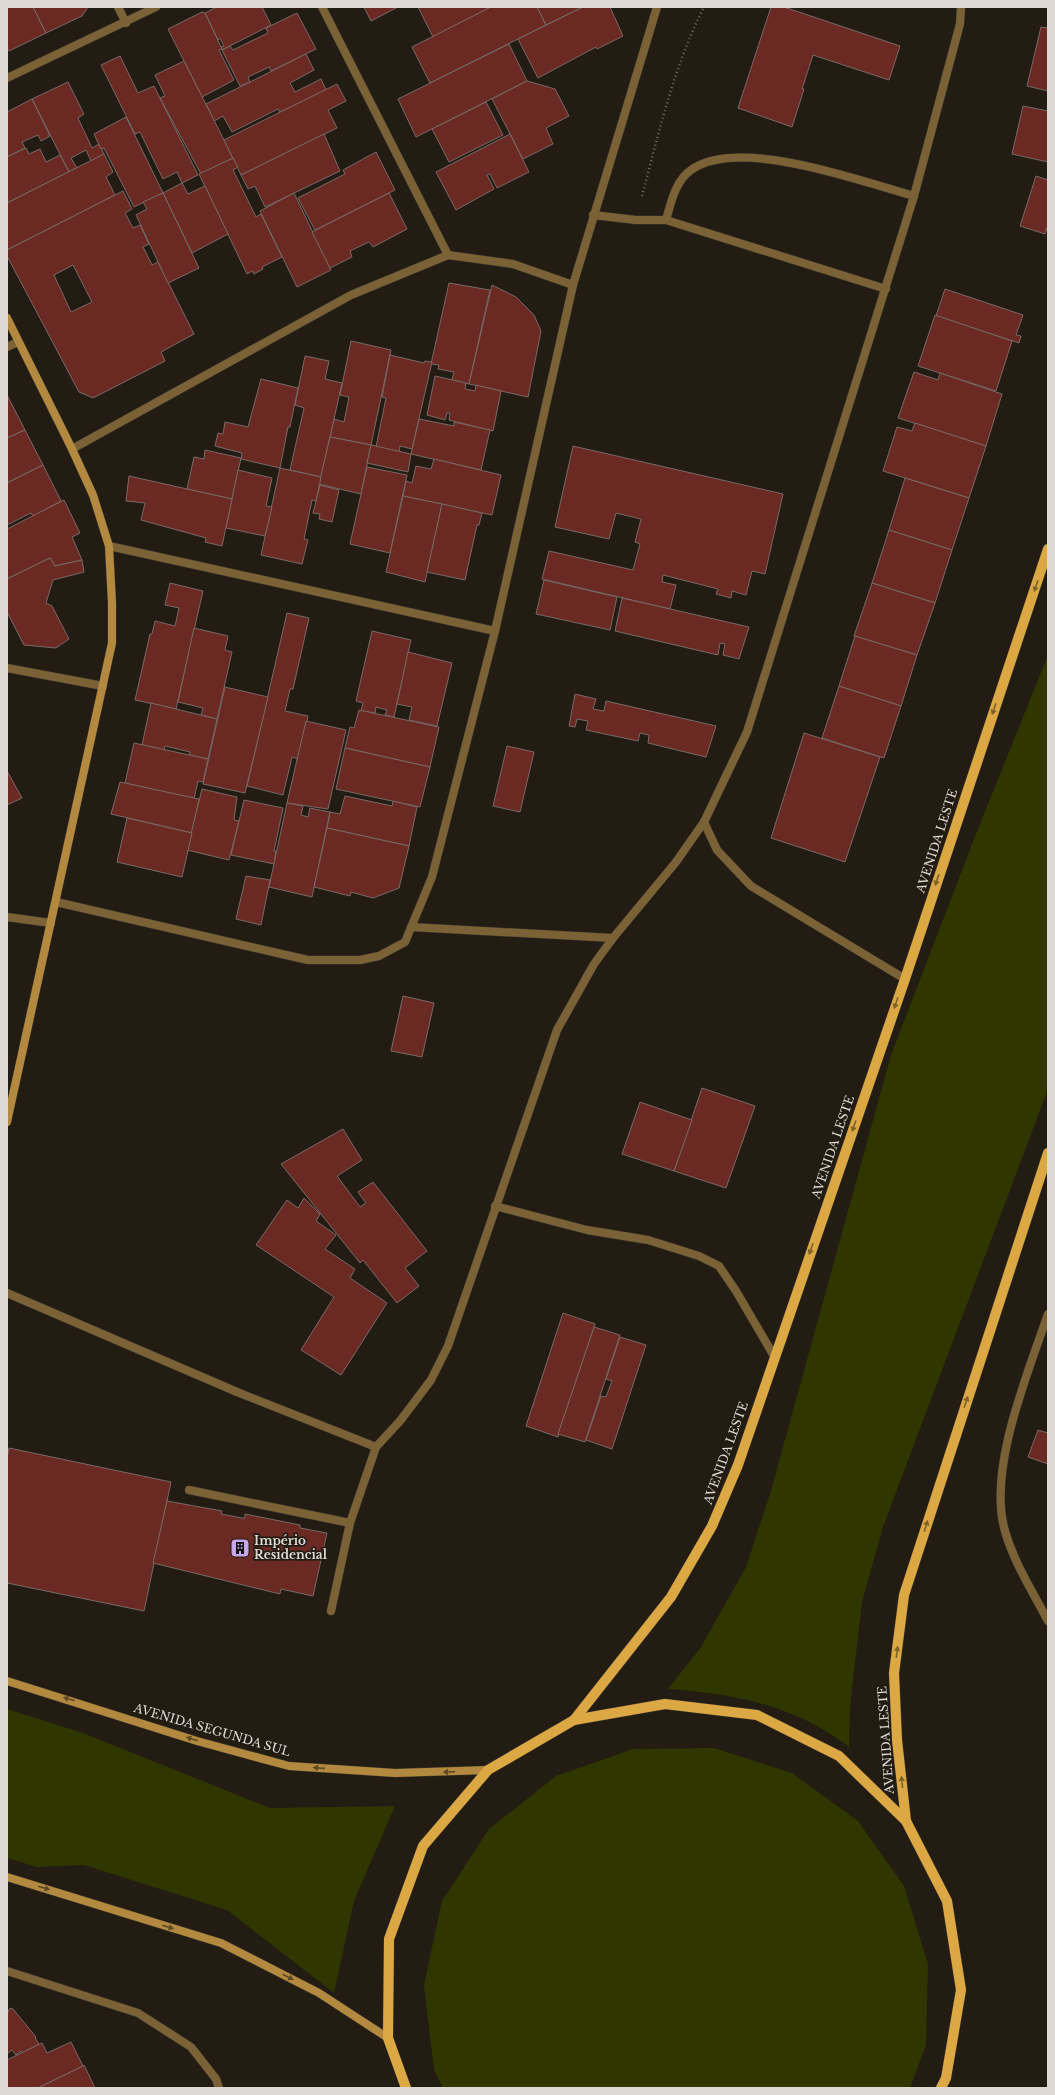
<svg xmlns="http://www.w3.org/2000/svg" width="1055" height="2095" font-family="'Libre Baskerville',serif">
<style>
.green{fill:#303600}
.building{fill:#6a2a23;stroke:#796967;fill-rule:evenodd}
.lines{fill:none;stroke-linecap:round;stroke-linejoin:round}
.lane-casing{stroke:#3c362d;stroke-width:9}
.street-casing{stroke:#3c362d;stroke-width:9}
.secondary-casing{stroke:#3c362d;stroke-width:9}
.primary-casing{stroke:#3c362d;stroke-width:11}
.path{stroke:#736d64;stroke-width:2.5;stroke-dasharray:1 3;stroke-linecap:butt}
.lane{stroke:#7b6236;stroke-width:8}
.street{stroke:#7b6236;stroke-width:8}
.secondary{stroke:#b2893f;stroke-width:8}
.primary{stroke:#dca843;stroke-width:10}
.oneway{fill:#7f622a}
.oneway2{fill:#5c4824}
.labels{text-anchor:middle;stroke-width:3.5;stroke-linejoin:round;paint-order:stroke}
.street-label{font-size:12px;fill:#ded9d2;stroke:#221c12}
.poi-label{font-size:12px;font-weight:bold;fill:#ded9d2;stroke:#221c12;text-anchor:start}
</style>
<rect width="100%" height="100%" fill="#221c12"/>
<!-- green -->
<g class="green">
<path d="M1048,655V1089L883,1527L862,1602L850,1706L849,1747C794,1705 735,1694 668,1689L701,1647L746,1567L770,1494L891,1055L974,839Z"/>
<path d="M7,1709L83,1733L270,1808L395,1806L354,1901L334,1993L227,1910L84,1865L37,1867L7,1858Z"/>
<path d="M714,1748L792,1773L858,1821L904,1886L928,1964L926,2045L910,2088H443L434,2070L424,1985L442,1901L489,1829L556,1776L633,1749Z"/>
</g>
<!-- building -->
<g class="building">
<path d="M7,7H33L46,33L9,51L7,48Z"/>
<path d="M33,7H88L82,16L46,33Z"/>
<path d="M217,7H262L271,25L222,50L221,47L224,46L220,38L218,40L205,13Z"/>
<path d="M364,7H398L371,21Z"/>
<path d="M418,7H491L433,37Z"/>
<path d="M491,7H537L546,25L430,83L412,47Z"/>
<path d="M537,7H583L546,25Z"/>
<path d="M583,7H610L623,36L597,49L596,47L538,78L518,39Z"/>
<path d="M771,7H784L900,46L889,80L813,55L802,89H804L792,127L738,108Z"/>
<path d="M202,12L205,13L222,49L219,50L234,80L202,97L168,29Z"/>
<path d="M297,13L316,49L271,71L269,67L248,77L250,82L240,86L222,50L230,46L233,50L268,33L266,28Z"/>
<path d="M1041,27L1048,28V91L1027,86Z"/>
<path d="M509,44L527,81L416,137L398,99Z"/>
<path d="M306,54L314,70L290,83L295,92L321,79L326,90L280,112L278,109L232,132L223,116L214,121L206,104Z"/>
<path d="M120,56L138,93L154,86L198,175L182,183L177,172L163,179L140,132L135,134L101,65Z"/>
<path d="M184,61L233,158L201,174L160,98L165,96L155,75Z"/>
<path d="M527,81L555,89L569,116L546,128L553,144L523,159L492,99Z"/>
<path d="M68,82L84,114L78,118L92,148L99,144L104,154L91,161L86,150L71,158L77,168L69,172L32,99Z"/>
<path d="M337,84L346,101L328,110L337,128L241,175L224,140Z"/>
<path d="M32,99L50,136L41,141L38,135L22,142L25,148L7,157V112Z"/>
<path d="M486,102L503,135L449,162L432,129Z"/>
<path d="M1023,106L1048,111V162L1012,154Z"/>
<path d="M126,117L163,193L134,207L104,148L101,149L94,134Z"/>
<path d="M324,134L340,171L265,207L255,186L248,189L241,175Z"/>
<path d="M510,134L529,172L497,188L490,174L487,175L494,189L456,210L436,172Z"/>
<path d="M26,148L29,154L40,149L46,162L60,155L69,172L7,203V157Z"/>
<path d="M376,152L395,190L315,230L298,198L345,174L343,170Z"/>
<path d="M104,154L113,172L106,177L115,195L7,250V203Z"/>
<path d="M233,158L238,167L233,170L256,217L261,214L282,257L262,267L263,269L254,274L252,271L247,274L199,174Z"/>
<path d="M1036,176L1048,180V225L1045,234L1020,226Z"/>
<path d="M182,183L188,194L205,186L228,234L192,253L163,193Z"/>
<path d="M123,191L132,209L125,213L133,228L140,225L149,244L143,247L152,265L158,262L194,334L161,352L165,361L93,398L79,392L7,256V250ZM73,265L92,302L71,312L54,275Z"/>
<path d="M163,193L199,268L168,283L136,215L147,209L143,202Z"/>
<path d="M294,193L331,270L297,287L260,211Z"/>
<path d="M389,193L407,229L373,247L369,242L350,251L352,257L330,268L312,232Z"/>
<path d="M449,283L490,290L469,384L452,380L454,372L438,369L439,365L431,364Z"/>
<path d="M492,285L516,297L534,315L541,331L528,397L469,384Z"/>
<path d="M945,289L1023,315L1016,335L1021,336L1019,343L936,316Z"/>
<path d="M935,315L1012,341L996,391L918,366Z"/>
<path d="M351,341L391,350L371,445L330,437L334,419L344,422L349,397L340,395Z"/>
<path d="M390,355L424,363L425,361L432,362L412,449L400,446L399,452L376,447L386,398L382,397Z"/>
<path d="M305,356L329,361L325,379L342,383L321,477L290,470L304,408L295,405Z"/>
<path d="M914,372L938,380L940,373L1002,394L986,446L898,418Z"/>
<path d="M435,376L466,383L465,389L475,391L476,385L501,391L493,431L449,420L450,413H447L445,420L427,415Z"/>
<path d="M261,379L298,388L290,427H288L280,468L241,459L242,453L215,446L218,433L223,434L225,422L248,427Z"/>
<path d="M7,395L25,430L7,438Z"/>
<path d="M419,419L454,426V422L490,430L481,470L411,454Z"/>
<path d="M915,423L986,446L969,498L883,471L897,427L912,431Z"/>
<path d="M25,430L43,465L7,483V438Z"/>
<path d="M330,437L371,445L361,494L319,484Z"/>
<path d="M371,445L411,454L408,472L367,463Z"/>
<path d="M573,446L783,494L765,574L752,571L746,595L732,591L731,598L716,594L718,589L663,575L662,582L676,585L670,609L542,579L549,551L633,570L640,544L635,542L641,519L616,513L609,539L555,527Z"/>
<path d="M205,450L241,458L232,499L187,489L194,457L204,459Z"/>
<path d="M434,459L501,475L492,515L403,496L406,481L412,483L416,466L431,469Z"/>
<path d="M43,465L61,501L33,516L31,513L7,525V483Z"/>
<path d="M367,467L407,475L390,553L350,544Z"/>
<path d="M280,468L321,477L316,501L312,500L304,539L308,540L302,564L261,555Z"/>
<path d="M238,470L272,478L266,506L272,507L265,536L226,528Z"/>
<path d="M129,476L232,499L222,546L205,542L206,538L141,520L145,503L126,501Z"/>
<path d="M905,478L969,498L952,550L889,530Z"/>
<path d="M320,485L339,490L332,522L319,519L320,514L313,513Z"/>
<path d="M403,496L442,504L425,582L386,572Z"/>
<path d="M64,500L80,533L72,537L82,560L55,566L50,558L7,579V529Z"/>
<path d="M442,504L482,513L479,525H477L465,580L427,572Z"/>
<path d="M889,530L952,550L935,603L872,583Z"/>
<path d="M50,558L55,566L82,560L84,572L53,580L46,603L52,606L69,639L56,648L24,645L7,612V579Z"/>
<path d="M544,580L617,597L610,630L536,614Z"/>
<path d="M170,583L203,591L176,709L135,700L150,634H152L155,621L175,626L179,608L165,605Z"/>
<path d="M872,583L935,603L917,655L854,636Z"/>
<path d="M622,598L749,627L739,659L723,655L725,644L720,643L718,655L615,631Z"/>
<path d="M287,613L309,618L293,689H290L285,711L308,716L298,759L292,757L283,795L247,786Z"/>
<path d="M194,628L228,636L225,650L232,652L217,719L201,715L203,708L178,702Z"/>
<path d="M372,631L411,640L394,717L385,715L387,710L376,707L375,713L361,711L363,703L356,701Z"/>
<path d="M855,636L917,655L901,706L839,686Z"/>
<path d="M408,652L452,663L437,726L409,720L412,707L397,704Z"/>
<path d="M839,686L901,706L884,758L822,738Z"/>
<path d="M225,687L268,697L245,793L203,784Z"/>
<path d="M575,694L596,699L593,709L604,711L606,701L716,726L706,757L648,743L649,735L640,733L638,741L586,730L588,721L577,719L575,727L569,726Z"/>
<path d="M151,703L217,719L208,759L189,755L190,752L165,746L164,750L142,745Z"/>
<path d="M359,710L439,727L430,767L345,748L350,727L354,728Z"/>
<path d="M306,721L346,730L328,809L287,803Z"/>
<path d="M804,733L880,757L845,862L771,838Z"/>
<path d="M134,743L208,759L203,782L198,781L194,799L125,783Z"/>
<path d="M507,746L534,752L520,812L493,806Z"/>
<path d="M345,748L430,767L420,807L336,789Z"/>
<path d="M7,771L22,798L7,805Z"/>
<path d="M120,782L199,799L192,833L111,814Z"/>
<path d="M202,789L237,797L234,820L239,821L229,860L187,850Z"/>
<path d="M345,796L392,806L393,801L417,807L409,846L327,828L330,812L340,814Z"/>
<path d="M244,800L283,808L274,851H276L274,864L231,855Z"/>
<path d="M287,803L303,806L301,815L308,817L310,808L330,812L312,897L269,887Z"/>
<path d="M127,818L192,833L182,877L117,862Z"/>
<path d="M327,828L409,846L399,888L373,898L351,892L350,896L314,887Z"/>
<path d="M246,876L270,880L261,925L236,919Z"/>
<path d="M403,996L434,1003L422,1057L391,1051Z"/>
<path d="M702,1088L755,1106L726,1188L674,1171Z"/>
<path d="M640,1102L692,1120L674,1171L622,1154Z"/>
<path d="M343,1129L362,1160L337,1176L360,1207L366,1203L358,1192L373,1182L427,1251L405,1268L419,1286L397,1303L363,1260L360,1263L281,1164Z"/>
<path d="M304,1198L320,1214L316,1221L336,1235L325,1249L355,1269L350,1278L387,1303L341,1375L301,1350L334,1297L256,1245L287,1200L298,1208Z"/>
<path d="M563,1313L595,1324L558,1437L526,1426Z"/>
<path d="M594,1327L620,1335L585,1442L558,1434Z"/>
<path d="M620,1337L646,1345L612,1449L586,1440L601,1396L606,1397L612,1381L606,1379Z"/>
<path d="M1038,1430L1048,1433V1464L1028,1457Z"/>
<path d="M9,1448L171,1482L144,1611L7,1583V1458Z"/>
<path d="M167,1501L222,1511L221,1514L242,1518H245V1514L300,1525V1528L327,1533L313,1596L281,1589L280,1594L153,1563Z"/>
<path d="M10,2008L13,2009L36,2037L35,2038L39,2044L22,2053L21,2051L16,2055L12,2050L7,2054V2014Z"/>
<path d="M71,2042L83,2066L38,2088H7V2060L42,2043L47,2053Z"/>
<path d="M84,2065L95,2088H38L83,2066Z"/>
</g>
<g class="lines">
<!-- lane casing -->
<g class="lane-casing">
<g id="lane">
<path d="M593,215L636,220H666L886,289"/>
<path d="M666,220C671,203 675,181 691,170C739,136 860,181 914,196"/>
<path d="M704,822L717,850L751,886L905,979"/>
<path d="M189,1490L350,1523"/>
</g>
</g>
<!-- street casing -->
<g class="street-casing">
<g id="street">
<path d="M118,7L126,23"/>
<path d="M322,7L448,255"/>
<path d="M7,78L156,7"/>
<path d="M7,347L18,342"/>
<path d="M72,449L351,295L448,255L513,264L573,285"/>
<path d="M109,546L495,631"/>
<path d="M7,668L103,686"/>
<path d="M56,902L308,960H360L379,956L405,942L432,877L495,631L573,285L657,7"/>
<path d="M7,917L51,923"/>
<path d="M411,927L613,938"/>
<path d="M495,1206L587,1230L648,1240L699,1256L719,1266L736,1291L774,1356"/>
<path d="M7,1293L237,1392L376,1447"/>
<path d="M1048,1314C1028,1373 987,1470 1005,1531C1014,1563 1033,1592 1048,1621"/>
<path d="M331,1611L350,1523L376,1447L400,1421L431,1380L448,1346L557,1030L594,964L613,938L676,862L704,822L747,732L914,196L960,24L961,7"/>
<path d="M7,1971L138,2013L191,2047L216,2079L219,2088"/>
</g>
</g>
<!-- secondary casing -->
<g class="secondary-casing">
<g id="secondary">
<path d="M7,318L72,449L93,495L109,546L112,603V643L7,1122"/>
<path d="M7,1681L197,1741L289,1766L395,1773L488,1770"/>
<path d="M7,1877L221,1943L319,1993L388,2038"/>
</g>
</g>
<!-- primary casing -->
<g class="primary-casing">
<g id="primary">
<path d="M574,1720L671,1597L712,1526L738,1465L905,979L1048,549"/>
<path d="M906,1821L897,1740L894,1673L904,1595L1048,1153"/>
<path d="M406,2088L388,2038L389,1939L423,1846L488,1770L574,1720L665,1704L757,1715L839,1756L906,1821L947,1901L961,1990L946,2078L941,2088"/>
</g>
</g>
<!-- path -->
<path class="path" d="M642,196C659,132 674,66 704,7"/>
<!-- lane -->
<use href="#lane" class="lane"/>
<!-- street -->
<use href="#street" class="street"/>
<!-- secondary -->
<use href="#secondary" class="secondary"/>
<!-- primary -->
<use href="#primary" class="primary"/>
</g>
<!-- one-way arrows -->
<defs><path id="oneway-solid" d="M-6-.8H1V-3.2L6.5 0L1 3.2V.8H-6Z"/></defs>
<g class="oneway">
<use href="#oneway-solid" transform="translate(1036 586) rotate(109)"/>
<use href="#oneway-solid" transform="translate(994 709) rotate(109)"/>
<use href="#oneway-solid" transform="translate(937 880) rotate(108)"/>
<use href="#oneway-solid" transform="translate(896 1003) rotate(109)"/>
<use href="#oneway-solid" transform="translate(854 1126) rotate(109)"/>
<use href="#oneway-solid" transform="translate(811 1249) rotate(109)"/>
<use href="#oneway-solid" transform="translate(966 1402) rotate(-72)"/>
<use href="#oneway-solid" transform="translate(926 1526) rotate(-73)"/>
<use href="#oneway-solid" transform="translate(897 1652) rotate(-83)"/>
<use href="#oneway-solid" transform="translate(902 1782) rotate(-96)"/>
</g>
<g class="oneway2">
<use href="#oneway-solid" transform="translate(69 1699) rotate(-163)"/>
<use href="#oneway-solid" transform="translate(192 1739) rotate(-162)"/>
<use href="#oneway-solid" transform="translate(319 1768) rotate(-176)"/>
<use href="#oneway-solid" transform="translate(449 1772) rotate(178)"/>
<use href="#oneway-solid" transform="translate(44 1888) rotate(16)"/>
<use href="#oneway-solid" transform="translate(168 1927) rotate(18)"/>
<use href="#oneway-solid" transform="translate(288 1977) rotate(27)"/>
</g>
<!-- icons -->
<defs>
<g id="building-square" transform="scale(1)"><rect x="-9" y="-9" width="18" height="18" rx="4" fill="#c9a5ee" stroke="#221c12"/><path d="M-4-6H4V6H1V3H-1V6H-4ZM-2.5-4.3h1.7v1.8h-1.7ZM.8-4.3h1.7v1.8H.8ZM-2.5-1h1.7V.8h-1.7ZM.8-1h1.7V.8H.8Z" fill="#111"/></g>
</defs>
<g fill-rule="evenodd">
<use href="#building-square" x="240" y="1548"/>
</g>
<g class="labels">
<!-- street labels -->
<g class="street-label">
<text transform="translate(937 841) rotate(-72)" y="4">AVENIDA LESTE</text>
<text transform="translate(833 1147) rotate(-71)" y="4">AVENIDA LESTE</text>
<text transform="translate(726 1453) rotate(-70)" y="4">AVENIDA LESTE</text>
<text transform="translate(212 1730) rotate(16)" y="4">AVENIDA SEGUNDA SUL</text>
<text transform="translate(886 1740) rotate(-94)" y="4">AVENIDA LESTE</text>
</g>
<!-- poi labels -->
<g class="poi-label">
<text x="254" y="1545">Império<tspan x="254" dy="14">Residencial</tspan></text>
</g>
</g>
<!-- border -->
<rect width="1055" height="2095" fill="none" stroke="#ded9d2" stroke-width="16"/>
</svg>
